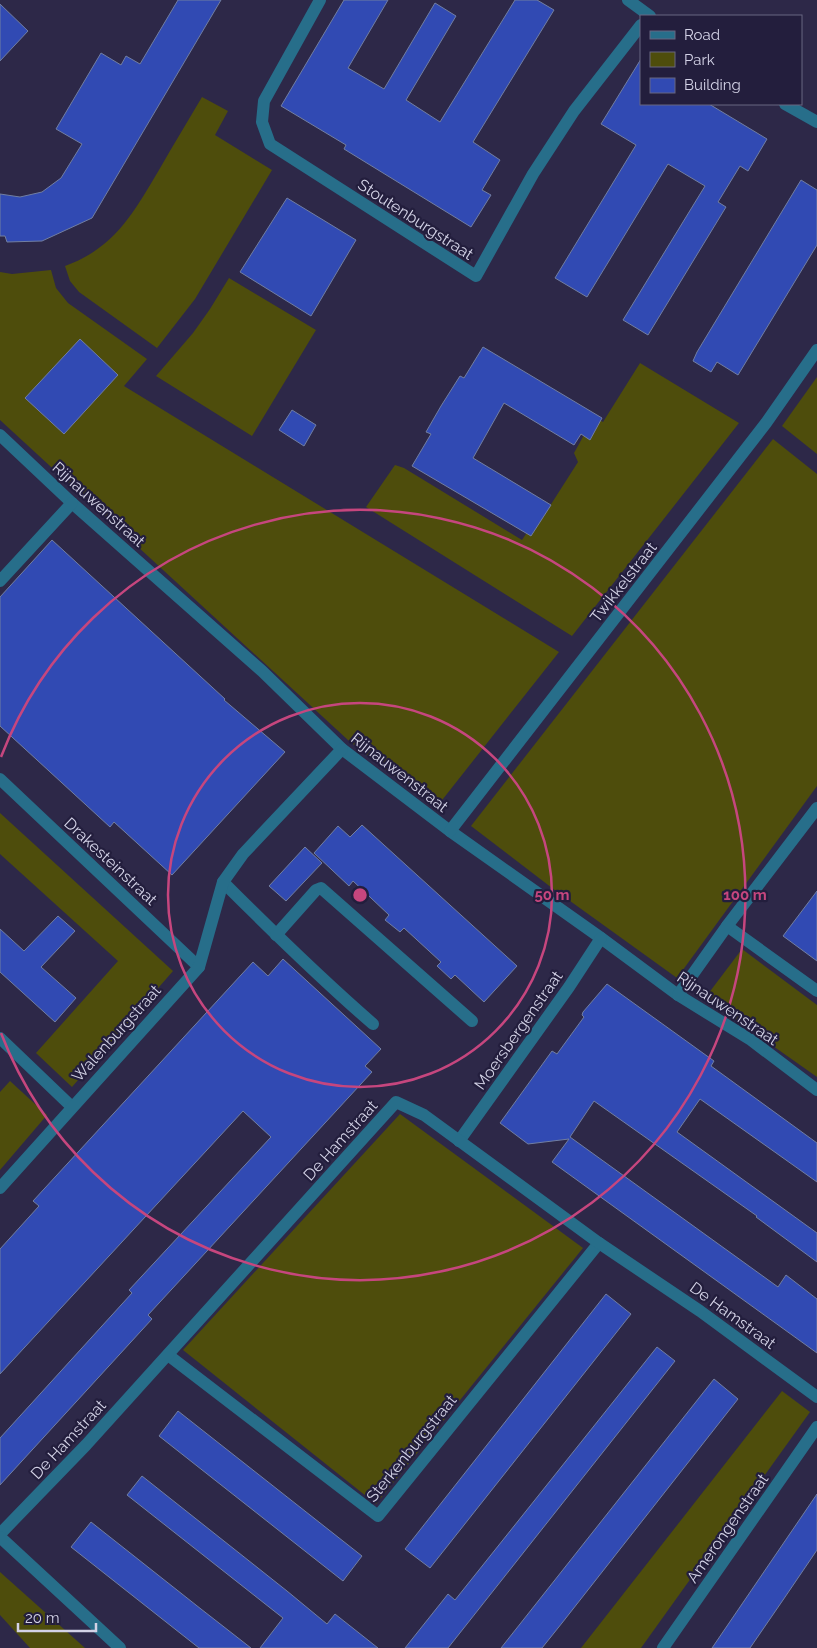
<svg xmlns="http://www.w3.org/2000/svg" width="817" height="1648" font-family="Raleway,sans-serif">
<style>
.green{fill:#4e4d0c}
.building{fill:#314ab3;stroke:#717ea2}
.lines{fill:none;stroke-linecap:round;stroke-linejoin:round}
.minor{stroke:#276e8a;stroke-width:12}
.ring{fill:none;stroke:#c6467e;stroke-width:2.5}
.labels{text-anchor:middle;stroke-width:4.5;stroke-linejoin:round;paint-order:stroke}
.street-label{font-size:16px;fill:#d3d2e6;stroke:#231e3d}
.centre{fill:#c6467e;stroke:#231e3d;stroke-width:2.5}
.ring-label{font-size:15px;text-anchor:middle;font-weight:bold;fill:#c6467e;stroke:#231e3d;stroke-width:4.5;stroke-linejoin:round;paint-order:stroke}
</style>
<rect width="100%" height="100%" fill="#2d2848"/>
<!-- green -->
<g class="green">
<path d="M202,97L228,111L215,135L272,170L195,299L157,348L79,292L70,281L65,266C115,248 134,212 159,170C173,145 188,121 202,97Z"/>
<path d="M51,270L56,288L68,303L147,359L124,386L559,652L439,804L383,768L348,740L0,420V272L12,274Z"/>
<path d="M229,278L316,330L252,436L156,376L193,333L210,309Z"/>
<path d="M640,363L739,423L572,636L366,507L395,465L404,468L522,540L543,508L548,509L578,462L574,453L594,417L603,422Z"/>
<path d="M817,377V454L782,426Z"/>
<path d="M773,439L817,474V786L677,978L552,888L471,826Z"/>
<path d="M0,813L173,971L72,1087L36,1053L118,961L0,854Z"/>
<path d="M742,949L817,1005V1077L705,998Z"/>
<path d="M10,1081L47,1115L0,1170V1092Z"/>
<path d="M400,1114L583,1248L376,1504L183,1350Z"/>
<path d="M782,1391L810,1412L641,1648H581Z"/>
<path d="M0,1572L85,1648H30L0,1615Z"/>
</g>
<!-- building -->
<g class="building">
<path d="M178,0H221L92,218L42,241L7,242L5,236H0V194L20,197L42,192L61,178L82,144L56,129L101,53L121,65L126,56L140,64Z"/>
<path d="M344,0H388L348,68L384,89L435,3L456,16L406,100L440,122L515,0H537L554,10L473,142L500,160L482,190L491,195L471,227L344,149L346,145L281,106Z"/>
<path d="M0,4L28,31L0,61Z"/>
<path d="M641,59V104H709L767,139L748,171L740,166L718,202L726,207L648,335L623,320L705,186L668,164L587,297L555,278L636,145L601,124Z"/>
<path d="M801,180L817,190V245L738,375L717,362L711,372L693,361L697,352Z"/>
<path d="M287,198L356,240L311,316L240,272Z"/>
<path d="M80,339L118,375L64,434L25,398Z"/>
<path d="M483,347L602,418L590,440L581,434L574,445L504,403L473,458L551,505L531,536L412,466L431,434L426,432L441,406L460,376L464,378Z"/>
<path d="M292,410L316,425L304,446L279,430Z"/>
<path d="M52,540L225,699L224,700L285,752L172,875L114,822L110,827L0,726V597Z"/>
<path d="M362,825L517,966L484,1002L455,975L451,979L437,966L441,962L404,928L400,932L385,920L389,915L353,881L349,886L314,853L338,826L350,837Z"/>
<path d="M305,847L322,863L286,901L269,886Z"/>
<path d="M817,891V961L783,936Z"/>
<path d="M58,916L75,931L41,967L76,998L55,1022L0,972V929L24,951Z"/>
<path d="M283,959L381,1049L365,1066L372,1072L148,1315L152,1319L0,1485V1438L132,1293L129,1290L271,1137L243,1111L0,1374V1249L39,1206L33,1201L253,962L268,976Z"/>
<path d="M607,984L714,1061L711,1066L817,1143V1182L700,1099L677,1132L817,1233V1262L756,1217L757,1216L594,1101L570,1137L778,1287L786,1275L817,1299V1353L552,1162L569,1139L528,1144L500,1123L552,1051L557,1054L584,1017L582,1015L583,1012Z"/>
<path d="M606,1294L631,1314L430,1568L405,1549Z"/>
<path d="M657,1347L675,1361L448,1648H405L448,1594L455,1600Z"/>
<path d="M714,1379L738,1399L562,1623L542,1648H501Z"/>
<path d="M178,1411L362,1556L343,1581L159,1436Z"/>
<path d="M142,1476L287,1591L327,1624L335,1614L378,1648H260L283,1618L127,1495Z"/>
<path d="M817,1494V1550L783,1600L750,1648H712Z"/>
<path d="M91,1522L201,1609L251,1648H199L71,1547Z"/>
</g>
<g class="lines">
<!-- minor -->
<g class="minor">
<path d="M320,0L264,101L262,122L270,144L476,276L533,174L574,111L641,25"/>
<path d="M628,0L650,16"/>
<path d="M785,104L817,122"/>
<path d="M0,435L72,503L262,671L342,749L450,831L601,938L678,995L751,1040L817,1090"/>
<path d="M0,581L72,503"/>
<path d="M0,779L199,967"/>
<path d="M450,831L766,423L817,350"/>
<path d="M223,882C272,931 321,979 373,1024"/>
<path d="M727,926L817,991"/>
<path d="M276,935L316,890L321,888L472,1021"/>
<path d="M678,995L727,926L817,808"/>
<path d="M0,1038L72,1107"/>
<path d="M459,1141L569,987L601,938"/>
<path d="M0,1188L199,967L223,882L243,854L342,749"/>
<path d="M168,1355L378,1516L599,1243"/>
<path d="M0,1534L86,1445L396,1102L424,1115L599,1243L700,1311L817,1397"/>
<path d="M0,1537L120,1648"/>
<path d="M663,1648L817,1427"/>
</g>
</g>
<!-- distance rings -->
<g class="ring">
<circle cx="360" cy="895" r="192"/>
<path d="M1 757A385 385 0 1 1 1 1033"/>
</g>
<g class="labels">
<!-- street labels -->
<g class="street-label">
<text transform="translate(416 219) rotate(33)" y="6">Stoutenburgstraat</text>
<text transform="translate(99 504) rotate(42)" y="6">Rijnauwenstraat</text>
<text transform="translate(623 582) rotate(-52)" y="6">Twikkelstraat</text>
<text transform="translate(400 772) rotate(38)" y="6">Rijnauwenstraat</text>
<text transform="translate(111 861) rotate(43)" y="6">Drakesteinstraat</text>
<text transform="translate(728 1008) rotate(34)" y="6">Rijnauwenstraat</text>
<text transform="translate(518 1030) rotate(-55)" y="6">Moersbergenstraat</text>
<text transform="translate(116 1033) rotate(-48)" y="6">Walenburgstraat</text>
<text transform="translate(340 1140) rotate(-48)" y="6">De Hamstraat</text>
<text transform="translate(733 1315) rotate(36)" y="6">De Hamstraat</text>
<text transform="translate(68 1439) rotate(-47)" y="6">De Hamstraat</text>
<text transform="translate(411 1448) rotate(-51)" y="6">Sterkenburgstraat</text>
<text transform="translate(727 1528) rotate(-55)" y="6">Amerongenstraat</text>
</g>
</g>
<circle cx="360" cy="895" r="8" class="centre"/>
<g class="ring-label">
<text x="552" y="900">50 m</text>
<text x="745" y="900">100 m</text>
</g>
<!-- legend -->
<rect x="640" y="15" width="162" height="90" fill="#231e3d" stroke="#696681"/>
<rect x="650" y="31" width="25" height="8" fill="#276e8a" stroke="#696681"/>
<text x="684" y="40" font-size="15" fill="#d3d2e6">Road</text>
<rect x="650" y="52" width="25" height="15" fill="#4e4d0c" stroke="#696681"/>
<text x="684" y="65" font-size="15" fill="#d3d2e6">Park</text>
<rect x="650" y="78" width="25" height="15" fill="#314ab3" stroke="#696681"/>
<text x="684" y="90" font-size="15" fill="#d3d2e6">Building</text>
<!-- scale -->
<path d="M18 1623v8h78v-8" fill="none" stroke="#d3d2e6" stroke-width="2.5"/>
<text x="25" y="1623" font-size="15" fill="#d3d2e6" stroke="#231e3d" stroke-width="4" paint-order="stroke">20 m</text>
</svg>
